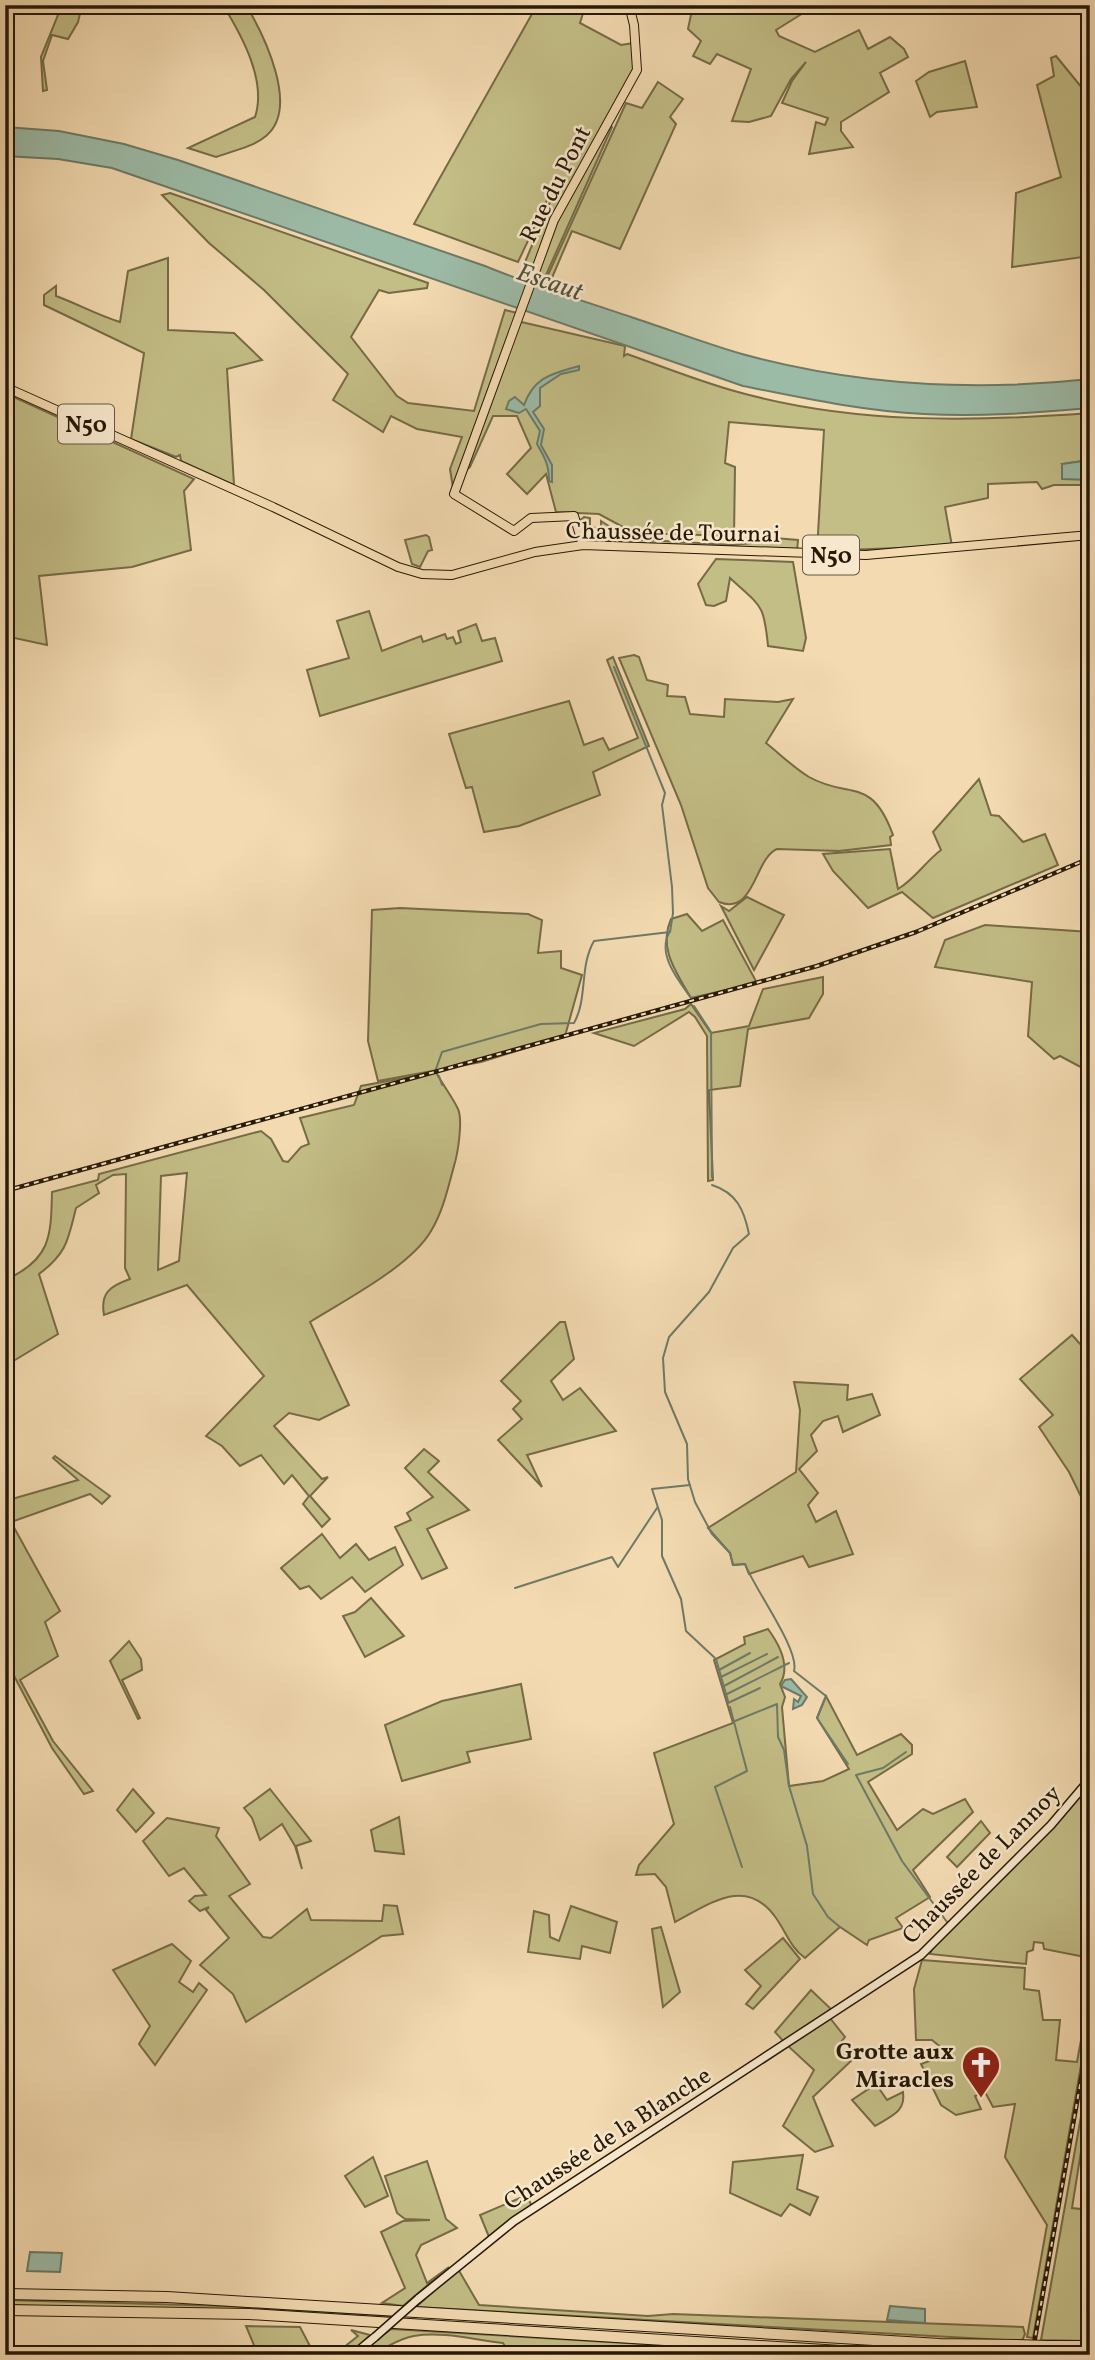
<svg xmlns="http://www.w3.org/2000/svg" width="1095" height="2360" font-family="Vollkorn,serif">
<style>
.green{fill:#c3bd86;stroke:#756b46;stroke-width:2;fill-rule:evenodd}
.water{fill:#9cbba7;stroke:#6d7a66;stroke-width:2}
.lines{fill:none;stroke-linecap:round;stroke-linejoin:round}
.stream{stroke:#6d7a66;stroke-width:2}
.secondary-casing{stroke:#271905;stroke-width:10}
.primary-casing{stroke:#271905;stroke-width:10}
.motorway-casing{stroke:#271905;stroke-width:12}
.secondary{stroke:#f7e7cc;stroke-width:7}
.primary{stroke:#f3dab1;stroke-width:8}
.motorway{stroke:#f3dab1;stroke-width:10}
.rail-casing{stroke:#271905;stroke-width:4.5}
.rail{stroke:#f7e7cc;stroke-width:2;stroke-dasharray:5;stroke-linecap:butt}
.secondary-bridge-casing{stroke:#271905;stroke-width:10;stroke-linecap:butt}
.motorway-bridge-casing{stroke:#271905;stroke-width:12;stroke-linecap:butt}
.secondary-bridge{stroke:#f7e7cc;stroke-width:7}
.motorway-bridge{stroke:#f3dab1;stroke-width:10}
.labels{text-anchor:middle;stroke-width:5;stroke-linejoin:round;paint-order:stroke}
.shield{fill:#f7e7cc;stroke:#655741;stroke-width:2}
.shield-label{font-size:23px;font-weight:bold;fill:#271905}
.street-label{font-size:24px;fill:#271905;stroke:#f7e7cc}
.poi-label{font-size:24px;font-weight:bold;fill:#271905;stroke:#f7e7cc;text-anchor:end}
.water-label{font-size:26px;font-style:italic;fill:#50523e;stroke:#f7e7cc}
</style>
<rect width="100%" height="100%" fill="#f3dab1"/>
<filter id="stains"><feTurbulence type="fractalNoise" baseFrequency=".00286" numOctaves="4"/><feColorMatrix values="0 0 0 0 .2 0 0 0 0 .09 0 0 0 0 .02 0 0 0 .5 -.17"/></filter>
<radialGradient id="worn" r=".72"><stop offset=".6" stop-color="#630" stop-opacity="0"/><stop offset="1" stop-color="#630" stop-opacity=".3"/></radialGradient>
<!-- green -->
<g class="green">
<path d="M62,5H82L78,22L68,39L52,35L43,61L47,90L43,91L41,57Z"/>
<path d="M223,5H246C264,35 300,108 266,136C253,147 232,151 216,157L188,148L255,117C267,81 242,36 223,5Z"/>
<path d="M537,5L585,7L580,23L621,45L634,43L636,65L527,278L524,276L523,267L552,197L548,198L518,262L414,224Z"/>
<path d="M693,5H816L776,30L779,36L815,52L859,30L868,49L890,37L904,49L908,57L880,73L889,92L841,122V131L853,147L809,154L816,122L825,125L828,118L782,103L792,81L806,62L791,79L771,116L749,122L732,121L751,69L717,54L710,64L693,56L701,41L688,29Z"/>
<path d="M1056,56L1083,89L1090,118V256L1012,267L1016,193L1061,177L1037,85L1054,76L1051,58Z"/>
<path d="M965,61L977,107L937,112L930,117L916,81L929,72Z"/>
<path d="M658,82L683,99L670,117L676,124L620,249L572,231L551,280L548,275L626,103L642,108Z"/>
<path d="M609,125L612,127L546,275L543,280L535,281L555,224Z"/>
<path d="M170,193L428,283L427,288L389,293L379,290L351,337L397,396L408,403L474,411L505,310L517,313L454,494L450,469L462,437L417,429L391,416L383,432L333,400L348,374L264,290L209,243L162,195Z"/>
<path d="M168,258V330L234,333L262,360L227,369L234,485L181,461L180,455L176,457L131,439L144,353L44,305V295L56,286V296C78,304 97,315 120,322L128,271Z"/>
<path d="M517,321L625,346L624,356L627,354C664,367 701,382 738,392C853,424 972,422 1090,413V460L1062,464L1072,477L1090,480V485H1054L1042,489L1037,482L988,484V498L945,507L952,546L817,551L824,430L729,422L725,463L735,467L734,536L634,533L599,514L556,512L546,474L527,494L507,474L531,448L517,416H493L470,467L463,473Z"/>
<path d="M5,393L194,479L184,491L191,550L132,567L39,576L47,645L5,636Z"/>
<path d="M584,517L590,518V527L597,528V531L601,530V521L629,539L733,545L752,543L761,537L798,540L797,551L586,540L579,521Z"/>
<path d="M426,535L429,537L432,550L428,551L420,567L412,564L405,540Z"/>
<path d="M716,559L793,562L806,638L803,651L768,646C764,603 761,607 730,578L726,601L714,606L706,605L698,584Z"/>
<path d="M369,611L382,651L421,636L423,642L445,634L447,639L453,637L456,644L461,642L458,631L476,624L482,641L495,638L502,661L320,716L307,670L349,658L337,621Z"/>
<path d="M634,655L639,657L647,680L668,685L667,696L685,697L690,714L724,717L725,699L778,702L793,699L766,743C780,754 794,768 809,777C850,800 871,775 893,835L890,837L891,845L839,851L777,849C754,859 755,916 719,902L708,888L681,805L619,658Z"/>
<path d="M613,657L649,746L593,772L600,795L519,826L484,832L472,787L466,788L449,734L569,701L584,745L603,738L609,750L638,738L607,660Z"/>
<path d="M979,779L991,815L999,816L1023,842L1045,834L1058,865L933,918L902,892L868,908L833,871L823,854L890,849L898,889C915,879 925,862 941,850L933,832Z"/>
<path d="M747,897L784,915L754,970L721,906L729,911Z"/>
<path d="M400,908L528,914L542,920L538,953L561,951V968L582,975L565,1036L481,1062L378,1081L368,1041L372,910Z"/>
<path d="M687,914L702,931L723,920L757,983L691,998C676,972 658,948 671,919Z"/>
<path d="M985,925L1090,932V1072L1060,1056L1054,1059L1028,1036L1032,982L935,967L945,940Z"/>
<path d="M823,977V994L809,1018L748,1029L740,1086L709,1090L713,1180L708,1181L707,1036L695,1017L689,1012L634,1046L594,1033L685,1009L691,1004L711,1033L749,1026L763,989Z"/>
<path d="M436,1072C442,1084 452,1096 458,1109C463,1120 458,1153 454,1166C448,1188 443,1211 431,1231C411,1266 345,1300 310,1322L349,1405L319,1420L289,1413L274,1426L322,1479L328,1477L310,1496L330,1519L322,1527L303,1504L309,1496L292,1475L284,1484L261,1455L240,1466L222,1446L206,1436L264,1376L187,1285L104,1315C100,1293 110,1286 130,1279L125,1268L126,1174L113,1175L96,1185L99,1193L76,1208C68,1240 67,1253 39,1274L58,1334L10,1363L5,1334V1280C51,1260 51,1236 52,1192L98,1180L99,1174L261,1131L271,1139L283,1161L288,1162L301,1147L309,1144L300,1118L354,1105L361,1086ZM187,1173L179,1261L158,1270L161,1176Z"/>
<path d="M560,1322H565L574,1359L551,1381L563,1400L580,1388L616,1431L527,1455L542,1487L498,1440L522,1419L513,1409L521,1401L501,1381Z"/>
<path d="M1072,1335L1090,1355V1515L1069,1472L1039,1427L1053,1415L1020,1379Z"/>
<path d="M794,1382L848,1385L847,1400L872,1394L880,1415L843,1432L838,1416L823,1421L811,1435L817,1451L799,1469L818,1493L808,1505L816,1522L836,1511L853,1554L809,1567L803,1556L749,1574L745,1564L733,1565L730,1553L708,1528L796,1472L800,1410Z"/>
<path d="M424,1449L439,1461L428,1472L469,1510L427,1529L447,1568L422,1579L395,1527L411,1520L407,1513L433,1497L405,1468Z"/>
<path d="M55,1456L110,1496L102,1504L90,1494L11,1522L60,1611L45,1622L58,1656L20,1680L53,1741L93,1791L84,1794L52,1748L12,1672L5,1652V1501L78,1480L53,1458Z"/>
<path d="M322,1534L340,1558L356,1544L369,1560L395,1547L403,1565L365,1592L352,1577L321,1599L309,1586L300,1589L281,1568Z"/>
<path d="M371,1598L404,1636L365,1657L343,1616L355,1612Z"/>
<path d="M768,1629C779,1644 791,1666 780,1684L785,1697L782,1707L789,1786L823,1781L849,1769L817,1718L826,1696L857,1755L901,1734L912,1745V1754L868,1782L897,1830L923,1809L933,1814L965,1799L973,1812L913,1870L930,1897L896,1918L903,1928L869,1940L867,1945L840,1927L805,1958C790,1947 786,1932 776,1918C746,1875 710,1904 675,1922L666,1887L655,1874L636,1875L639,1865L674,1824L654,1753L733,1723L714,1660L745,1644L744,1637Z"/>
<path d="M129,1641L141,1659L142,1670L122,1680L140,1718L138,1719L110,1661Z"/>
<path d="M521,1684L531,1739L467,1752L470,1762L402,1781L385,1725L442,1701Z"/>
<path d="M1090,1782V1958L1044,1949L1043,1943L1034,1942L1033,1950L1027,1952L1026,1964L930,1954L934,1945Z"/>
<path d="M133,1789L154,1813L136,1832L117,1810Z"/>
<path d="M270,1789L311,1841L296,1846L302,1869L295,1846L282,1824L260,1840L252,1818L244,1808Z"/>
<path d="M399,1817L404,1854L375,1851L371,1830Z"/>
<path d="M167,1818L219,1828L216,1836L250,1884L229,1896L263,1937L271,1938L307,1909L311,1920L382,1921L384,1905L397,1906L403,1934L382,1936L246,2022L233,1994L200,1965L229,1938L206,1910L209,1907L200,1911L189,1901L195,1896L206,1895L184,1868L169,1876L143,1841Z"/>
<path d="M981,1821L990,1833L957,1867L947,1857Z"/>
<path d="M571,1906L617,1922L610,1953L582,1946L580,1959L528,1952L534,1911L549,1915L550,1937L559,1941Z"/>
<path d="M661,1927L680,1992L663,2007L652,1929Z"/>
<path d="M783,1938L800,1959L753,2009L746,2004L761,1986L745,1970Z"/>
<path d="M172,1944L191,1961L179,1982L193,1992L199,1983L207,1990L155,2065L139,2044L150,2026L113,1970Z"/>
<path d="M922,1960L1025,1968L1024,1989L1039,1991L1043,2020H1060L1056,2060L1077,2062L1090,1991V2014L1033,2338L1027,2337L1047,2225L1005,2157L1015,2104L993,2107L985,2092L975,2096L981,2109L956,2115L941,2105L921,2064L949,2054L932,2040H916L914,1989Z"/>
<path d="M811,1990L833,2011L785,2043L775,2032Z"/>
<path d="M830,2018L845,2037L838,2046L852,2060L813,2097L833,2146L815,2152L783,2126L814,2070L788,2046Z"/>
<path d="M1090,2066V2120H1086L1072,2208L1090,2210V2341L1041,2340Z"/>
<path d="M876,2084L887,2100L903,2092C906,2112 891,2116 875,2126L852,2100Z"/>
<path d="M803,2155L797,2189L818,2197L810,2215L790,2204L781,2216L730,2193L733,2162Z"/>
<path d="M373,2157L388,2196L365,2207L345,2176Z"/>
<path d="M427,2161L446,2219L457,2228L421,2245L416,2255L427,2283L449,2267L403,2306L382,2303L405,2288L381,2232L403,2221L430,2220L405,2219L397,2213L385,2176Z"/>
<path d="M527,2195L532,2207L489,2237L480,2215Z"/>
<path d="M458,2269L479,2305L648,2316L673,2314L1023,2327L1025,2334L1022,2341L416,2307Z"/>
<path d="M5,2300L225,2306L391,2316L385,2320L5,2305Z"/>
<path d="M246,2326L300,2327L312,2350L305,2355H258Z"/>
<path d="M391,2329L694,2347L697,2355H509L508,2352L515,2353L516,2349L506,2348L503,2343C475,2340 442,2331 414,2336C390,2340 384,2355 357,2355Z"/>
<path d="M351,2330L370,2335L349,2355H334L358,2336Z"/>
</g>
<!-- water -->
<g class="water">
<path d="M5,127L59,131L124,144L178,160L485,266C533,286 581,300 631,317C668,329 704,343 742,354C856,385 972,392 1090,379V408C1034,413 979,417 924,414C863,411 803,398 743,386L112,168L58,159L5,156Z"/>
<path d="M579,366V370L561,374L540,388V406L533,412L544,429L541,445L552,465V482L549,481C549,465 545,458 537,444L540,431L526,409L519,413L506,409L509,401L515,397L524,405C534,377 551,374 579,366Z"/>
<path d="M1090,460V480L1062,479V464Z"/>
<path d="M791,1679L807,1697L802,1705L793,1709L794,1699L798,1702L801,1696L781,1686L785,1680Z"/>
<path d="M30,2252L62,2253L60,2272L27,2271Z"/>
<path d="M890,2306L925,2309V2323L887,2320Z"/>
</g>
<g class="lines">
<!-- stream -->
<g class="stream">
<path d="M669,933C657,955 679,981 691,998"/>
<path d="M694,1006L711,1032L712,1177"/>
<path d="M436,1069L442,1052L541,1024L574,1023C588,998 579,967 594,941L670,932L673,913L672,887L662,805L665,793L614,667"/>
<path d="M439,1076L442,1085"/>
<path d="M712,1185C737,1193 744,1210 749,1234L733,1248L709,1292L669,1337L663,1358L665,1392L687,1444L688,1479L695,1502L712,1534L730,1553L733,1565L745,1564C755,1590 800,1650 794,1671L826,1696L817,1718L848,1764"/>
<path d="M690,1485L652,1489L662,1520V1556L681,1599L686,1631L716,1659L728,1701"/>
<path d="M515,1588L612,1557L618,1567L657,1508"/>
<path d="M719,1670L750,1653"/>
<path d="M721,1677L767,1654"/>
<path d="M724,1686L778,1657"/>
<path d="M727,1694L789,1663"/>
<path d="M728,1703L760,1688"/>
<path d="M730,1707L747,1771L715,1787L742,1867"/>
<path d="M735,1721L777,1704L778,1737L784,1750L789,1786L807,1846L813,1894L828,1917L840,1927"/>
<path d="M906,1752L883,1768L856,1775L902,1861L947,1922"/>
</g>
<!-- secondary casing -->
<g class="secondary-casing">
<g id="secondary">
<path d="M418,2299L514,2221L921,1955L1051,1825L1090,1779"/>
<path d="M353,2355L375,2337"/>
</g>
</g>
<!-- primary casing -->
<g class="primary-casing">
<g id="primary">
<path d="M5,387L273,507L398,567L422,574L452,575L535,552L583,545L866,555L1090,535"/>
<path d="M583,545L574,516L531,518L514,531L454,494L554,220L637,70L634,25L629,5"/>
</g>
</g>
<!-- motorway casing -->
<g class="motorway-casing">
<g id="motorway">
<path d="M5,2294L167,2297L940,2344L1017,2345"/>
<path d="M5,2310L249,2314L904,2355"/>
<path d="M1047,2346H1090"/>
</g>
</g>
<!-- secondary -->
<use href="#secondary" class="secondary"/>
<!-- primary -->
<use href="#primary" class="primary"/>
<!-- motorway -->
<use href="#motorway" class="motorway"/>
<!-- rail casing -->
<g class="rail-casing">
<g id="rail">
<path d="M5,1191L817,966L916,932L1090,858"/>
<path d="M1032,2355L1090,2029"/>
</g>
</g>
<!-- rail -->
<use href="#rail" class="rail"/>
<!-- secondary-bridge casing -->
<g class="secondary-bridge-casing">
<path id="secondary-bridge" d="M375,2337L418,2299"/>
</g>
<!-- motorway-bridge casing -->
<g class="motorway-bridge-casing">
<path id="motorway-bridge" d="M1017,2345L1047,2346"/>
</g>
<!-- secondary-bridge -->
<use href="#secondary-bridge" class="secondary-bridge"/>
<!-- motorway-bridge -->
<use href="#motorway-bridge" class="motorway-bridge"/>
</g>
<!-- icons -->
<defs>
<g id="church-pin" transform="scale(2.0125)"><path d="M0 17L-7.5 6A9.5 9.5 0 1 1 7.5 6Z" fill="#8f2418" stroke="#f7e7cc"/><path d="M-1.2-6h2.4v3.5h3.3v2.4h-3.3V6h-2.4V-.1h-3.3v-2.4h3.3Z" fill="#fff"/></g>
</defs>
<g fill-rule="evenodd">
<use href="#church-pin" x="981" y="2065"/>
</g>
<g class="labels">
<!-- shield labels -->
<g class="shield">
<rect x="58" y="404.5" width="56" height="39" rx="5"/>
<rect x="803" y="535.5" width="56" height="39" rx="5"/>
</g>
<g class="shield-label">
<text x="86" y="432">N50</text>
<text x="831" y="563">N50</text>
</g>
<!-- street labels -->
<g class="street-label">
<text transform="translate(555 184) rotate(-63)" y="8">Rue du Pont</text>
<text transform="translate(673 532) rotate(1)" y="8">Chaussée de Tournai</text>
<text transform="translate(981 1864) rotate(-45)" y="8">Chaussée de Lannoy</text>
<text transform="translate(607 2138) rotate(-33)" y="8">Chaussée de la Blanche</text>
</g>
<!-- poi labels -->
<g class="poi-label">
<text x="954" y="2059">Grotte aux<tspan x="954" dy="28">Miracles</tspan></text>
</g>
<!-- water labels -->
<g class="water-label">
<text transform="translate(550 281) rotate(19)" y="9">Escaut</text>
</g>
</g>
<!-- margin -->
<rect width="1095" height="2360" fill="none" stroke="#f3dab1" stroke-width="28"/>
<rect x="7" y="7" width="1081" height="2346" fill="none" stroke="#271905" stroke-width="3.5"/>
<rect x="14" y="14" width="1067" height="2332" fill="none" stroke="#271905" stroke-width="2"/>
<rect width="100%" height="100%" filter="url(#stains)"/>
<rect width="100%" height="100%" fill="url(#worn)"/>
</svg>
